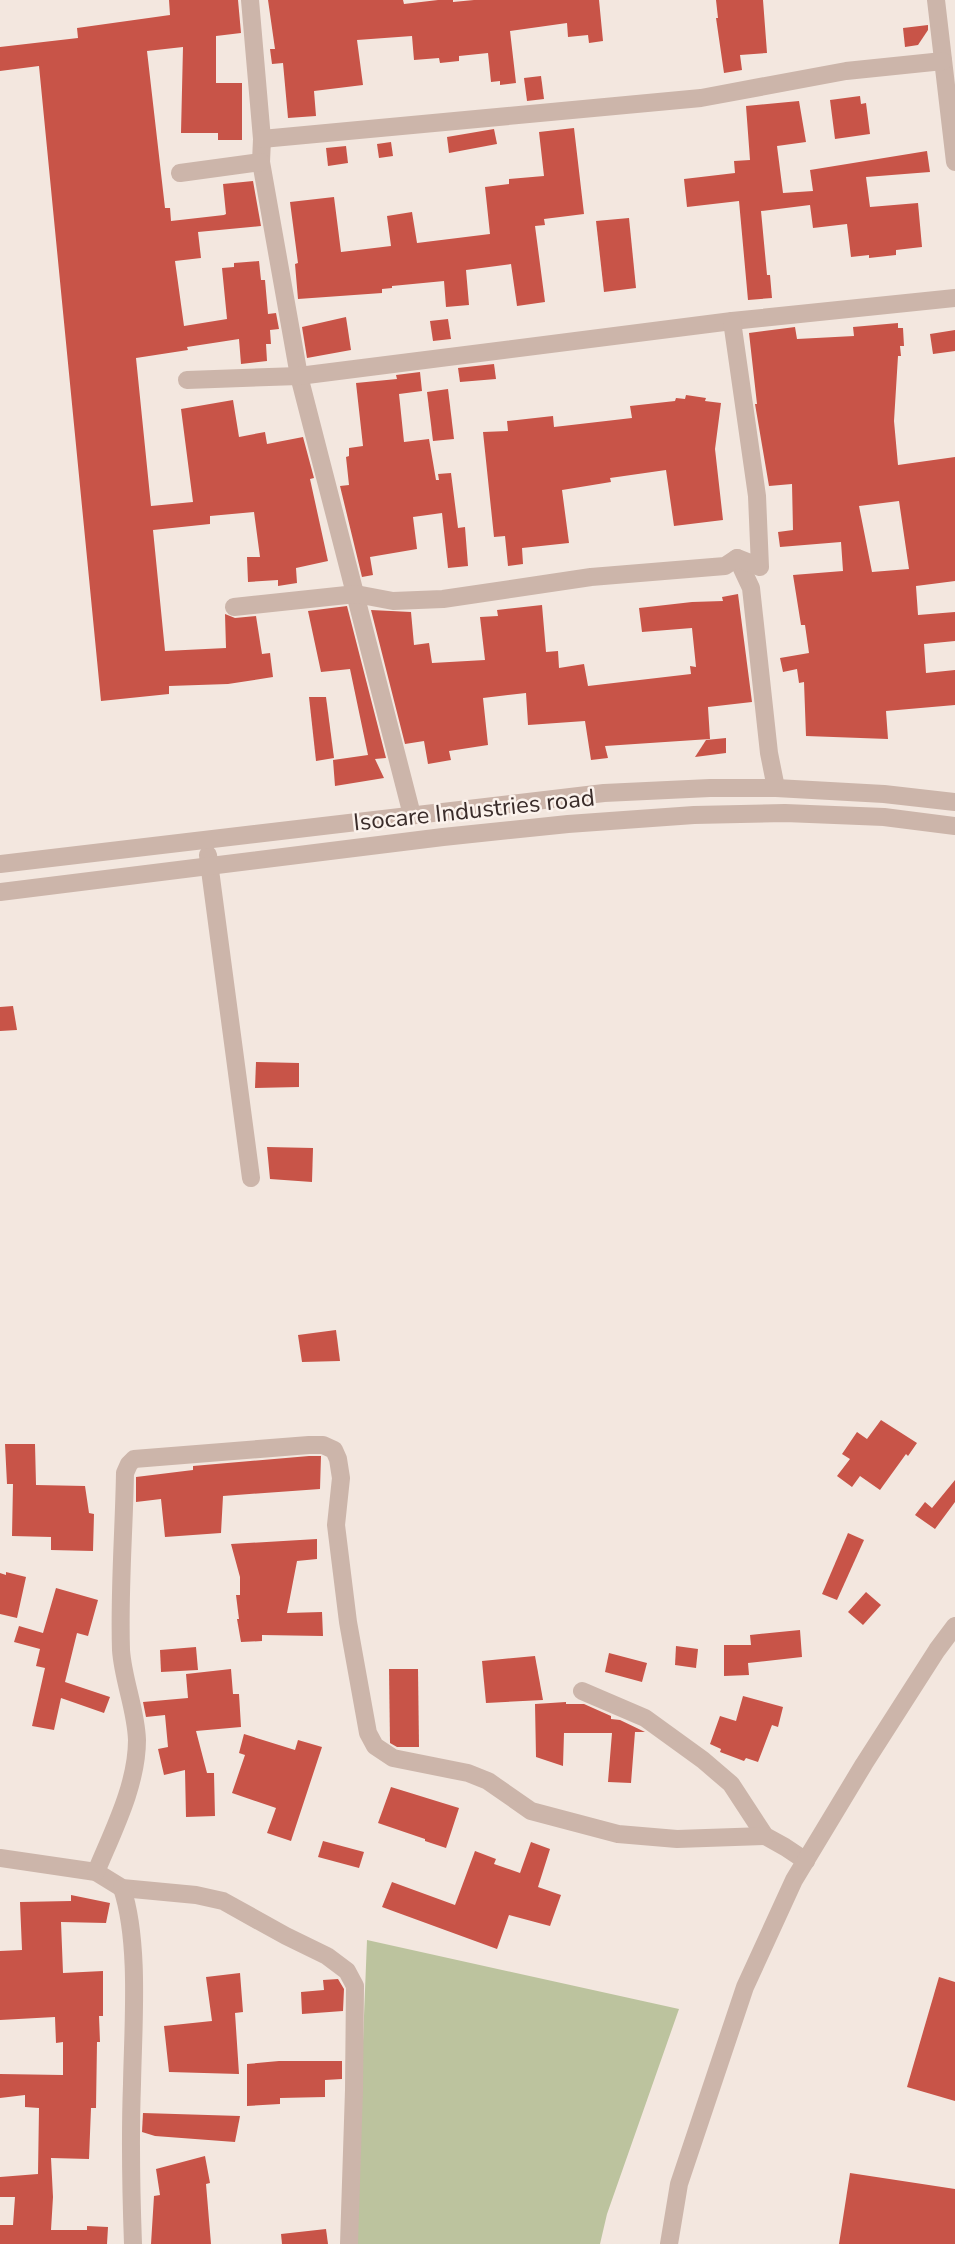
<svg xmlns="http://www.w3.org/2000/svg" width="955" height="2244" font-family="'Nunito Sans',sans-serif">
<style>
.green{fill:#bcc39e}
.building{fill:#c85448;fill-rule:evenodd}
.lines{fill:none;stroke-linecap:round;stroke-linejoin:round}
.minor{stroke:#ccb5aa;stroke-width:18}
.labels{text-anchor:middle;stroke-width:5;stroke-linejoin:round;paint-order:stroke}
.street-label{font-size:24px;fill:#3a2c2a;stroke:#fbf2ec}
</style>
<rect width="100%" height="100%" fill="#f3e7df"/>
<!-- green -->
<path class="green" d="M367,1940L679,2009L607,2214L600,2244H355Z"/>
<!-- building -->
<g class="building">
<path d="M169,0H238L241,33L216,36V83H242V140H218V133H181L183,47L147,51L165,208H170L171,221L224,215L226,214L223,184L253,181L261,226L198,232L201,258L175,261L184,326L227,319L222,268L234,267V263L259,261L261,280H265L268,314L276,313L279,329L270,330L271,344H266L267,361L241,364L239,339L187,347L188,350L136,358L151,506L193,502L181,409L233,400L239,437L265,432L267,444L303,437L314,478L310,479L328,561L296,568L297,583L278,586V580L248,582L247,557H260L254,512L210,516V524L153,530L165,651L226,648L225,614L235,618L256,616L262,654L270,653L273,677L228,684L169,686V694L101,701L39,66L0,71V47L78,38L77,28L170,15Z"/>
<path d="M268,0H403L404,4L438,0H453V2L474,0H599L603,41L589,43L588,35L568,37L567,23L510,31L516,83L500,85V81L491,82L488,53L459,56V61L440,63L439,58L414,60L412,36L357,40L363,85L314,91L316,116L288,118L283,63L272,64L270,49H275Z"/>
<path d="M716,0H763L767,53L740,55L742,70L724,73L716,18H718Z"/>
<path d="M928,25V30L918,45L905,47L903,28Z"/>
<path d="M541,76L544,99L527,101L524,78Z"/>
<path d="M860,96L861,104L866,103L870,134L835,139L830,100Z"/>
<path d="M799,101L806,142L777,146L783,193L813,191L810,170L927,151L930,172L866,177L870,207L918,203L922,247L896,250V255L869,258V255L851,257L847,224L813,228L810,205L761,211L767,275H770L772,298L748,300L739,201L687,207L684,179L735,173L734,161L750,160L746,106Z"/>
<path d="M574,128L584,214L544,219L545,225L535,226L545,302L517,306L511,264L466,270L469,305L446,307L444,281L392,286V288L382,289V293L298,299L295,264L298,263L290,202L334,197L341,252L391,246L387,216L412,212L417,243L490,234L485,187L509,184V179L544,176L539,132Z"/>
<path d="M494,129L497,144L449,153L447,137Z"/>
<path d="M391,142L393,156L379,158L377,144Z"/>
<path d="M346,146L348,163L328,166L326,148Z"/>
<path d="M629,218L636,288L604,292L596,221Z"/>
<path d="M346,317L351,350L307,358L302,327Z"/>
<path d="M448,319L451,339L433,341L430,321Z"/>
<path d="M898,323V328H903L904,346H900L901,356H898L894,421L898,465L955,457V581L916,586L918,615L955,612V641L924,644L926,673L955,670V705L886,711L888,739L806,736L804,682L799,683L797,669L783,672L780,658L809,653L805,625H801L793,575L843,571L841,542L780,547L778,532L793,530L792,484L769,486L755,404H757L749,333L795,327L797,339L854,336L853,327ZM899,501L909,569L872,572L859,506Z"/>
<path d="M955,330V351L933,354L930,334Z"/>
<path d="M494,364L496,379L460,382L458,368Z"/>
<path d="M420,372L422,391L399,394L404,442L429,439L436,480H439L438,474L451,473L458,528L465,527L468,566L448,568L442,513L413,517L417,549L370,557L373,575L362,577L340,486L349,485L346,457L349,456V448L363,446L356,383L397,379L396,375Z"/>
<path d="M448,389L454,439L433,441L427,392Z"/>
<path d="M686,395L706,398L705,401L721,403L715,449L723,520L674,526L666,470L610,478L611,482L562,490L569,543L522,548L523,564L508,566L505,536L494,537L483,432L508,431L507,421L553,416L554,427L632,418L630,406L675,401L676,398L685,399Z"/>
<path d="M738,594L752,702L708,707L710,739L605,746L608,758L591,760L585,721L528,725L526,693L483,698L488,745L449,751L451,760L428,764L424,741L405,744L371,610L411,612L414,645L429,643L432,663L485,660L480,617L498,616L497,610L542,605L546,652L558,651L559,668L584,664L588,686L691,674L690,666L696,667L692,628L642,632L639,608L692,602L723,601L722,597Z"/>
<path d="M347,606L386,758L375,759L384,778L335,786L333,760L368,755L350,669L321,672L308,611Z"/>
<path d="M309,697H326L334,758L316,761Z"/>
<path d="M726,738V753L695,757L706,740Z"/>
<path d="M13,1006L17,1030L0,1031V1007Z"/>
<path d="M256,1062L299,1063V1087L255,1088Z"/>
<path d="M267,1147L313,1148L312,1182L270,1179Z"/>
<path d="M336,1330L340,1361L302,1362L298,1335Z"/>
<path d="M881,1420L917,1443L908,1456L906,1454L880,1490L860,1476L852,1487L837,1476L850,1459L842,1454L857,1432L867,1439Z"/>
<path d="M5,1444H35L36,1485L85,1486L89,1513L94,1514L93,1551L51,1550V1537L12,1536L13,1484H7Z"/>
<path d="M309,1456H321L320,1489L223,1496L221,1533L165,1537L161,1499L136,1502V1477L193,1470V1466Z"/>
<path d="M955,1480V1502L935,1529L915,1515L925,1502L932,1508Z"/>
<path d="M848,1533L864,1540L837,1600L822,1594Z"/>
<path d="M317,1539V1559L297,1561L287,1613L322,1612L323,1636L262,1635V1641L241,1642L237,1619H239L236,1595H240V1577L231,1544Z"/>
<path d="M6,1572L26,1577L17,1618L0,1614V1573L6,1575Z"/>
<path d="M56,1588L98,1600L88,1636L77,1633L65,1682L110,1697L104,1713L61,1698L54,1730L32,1726L45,1668L36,1666L40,1649L14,1642L19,1626L43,1633Z"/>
<path d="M866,1592L881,1605L863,1625L848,1612Z"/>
<path d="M800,1630L802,1657L748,1663L749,1675L724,1676V1645H751L750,1635Z"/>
<path d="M676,1646L698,1649L696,1668L675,1665Z"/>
<path d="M196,1647L198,1670L161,1672L160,1650Z"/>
<path d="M609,1653L647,1663L642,1682L605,1672Z"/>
<path d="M535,1656L543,1700L486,1703L482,1661Z"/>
<path d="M231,1669L233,1694H239L241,1727L196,1731L207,1773H214L215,1816L186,1817L185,1770L164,1775L158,1749L168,1747L165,1715L146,1717L143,1702L188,1698L186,1674Z"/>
<path d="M389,1669H418L419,1747H397L390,1743Z"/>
<path d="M743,1696L783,1707L778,1727L772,1725L758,1762L746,1758L744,1761L720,1752L721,1749L710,1744L720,1716L736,1721Z"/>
<path d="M566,1702V1704H584L611,1716V1719L620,1720L645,1732H635L631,1783L608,1782L612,1733H564L563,1766L536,1757L535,1704Z"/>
<path d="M244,1734L295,1750L298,1740L322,1747L291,1841L267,1833L276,1808L232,1793L245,1755L239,1753Z"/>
<path d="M391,1787L459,1808L446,1848L425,1841V1839L378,1823Z"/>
<path d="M323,1841L364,1852L359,1868L318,1857Z"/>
<path d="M531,1842L550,1849L538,1887L561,1895L550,1926L509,1915L497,1949L382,1907L392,1882L455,1905L475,1851L496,1859L494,1864L520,1873Z"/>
<path d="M71,1895L110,1903L106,1923L61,1922L63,1973L103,1971V2016H99L100,2042H97L96,2108H91L89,2159L51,2158L53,2197L51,2230H87V2226L108,2227L107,2244H0V2225H13L15,2197H0V2177L38,2174L39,2108L25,2107V2095L0,2098V2074L63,2075V2042L56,2043L55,2017L0,2020V1951L22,1950L20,1902L71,1901Z"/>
<path d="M240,1973L243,2012L235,2013L239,2074L169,2072L164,2026L212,2021L206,1977Z"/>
<path d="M939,1977L955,1982V2101L907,2087Z"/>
<path d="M338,1979L344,1989L343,2011L302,2014L301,1992L324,1990L323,1980Z"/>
<path d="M279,2061H342V2079L325,2080V2097L280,2098V2104L247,2106V2064Z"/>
<path d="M143,2113L240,2116L235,2142L155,2136L142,2132Z"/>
<path d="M205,2156L210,2183L206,2184L211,2244H151L154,2196L160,2195L156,2169Z"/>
<path d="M850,2173L955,2189V2244H839Z"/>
<path d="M326,2229L328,2244H282L281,2234Z"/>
</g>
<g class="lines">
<!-- minor -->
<g class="minor">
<path d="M250,0L262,139L261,162L299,376L412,815"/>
<path d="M936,0L955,162"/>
<path d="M262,139L701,98L846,71L943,61"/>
<path d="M180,173L261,162"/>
<path d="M187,380L299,376L732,321L955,298"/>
<path d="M737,558L751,588L769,753L776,788"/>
<path d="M234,607L356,594L393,601L443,599L591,577L725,566L737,558L760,567L757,496L732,321"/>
<path d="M208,855L251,1178"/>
<path d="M0,864L604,793L710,788H776L884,794L955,802"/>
<path d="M0,892L443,837L568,824L694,815L785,813L884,817L955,826"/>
<path d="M582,1691L645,1718L703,1760L731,1784L765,1836L785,1847L806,1861"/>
<path d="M0,1858L96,1872L122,1888L196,1895L223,1901L286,1936L327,1956L347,1971L355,1986L354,2090L349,2244"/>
<path d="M96,1872C113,1831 137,1785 137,1740C136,1709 123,1680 121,1650C119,1591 124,1532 125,1473L129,1464L134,1459L309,1445H323L334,1450L338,1459L341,1478L336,1525L348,1622L368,1733L375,1746L393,1758L468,1773L488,1781L531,1811L618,1834L677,1839L765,1836"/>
<path d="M122,1888C140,1943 133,2025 132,2084C130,2138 131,2190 133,2244"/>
<path d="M669,2244L679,2184L745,1987L794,1880L864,1764L937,1650L955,1626"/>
</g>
</g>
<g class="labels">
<!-- street labels -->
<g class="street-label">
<text transform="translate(474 810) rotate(-6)" y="8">Isocare Industries road</text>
</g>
</g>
</svg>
